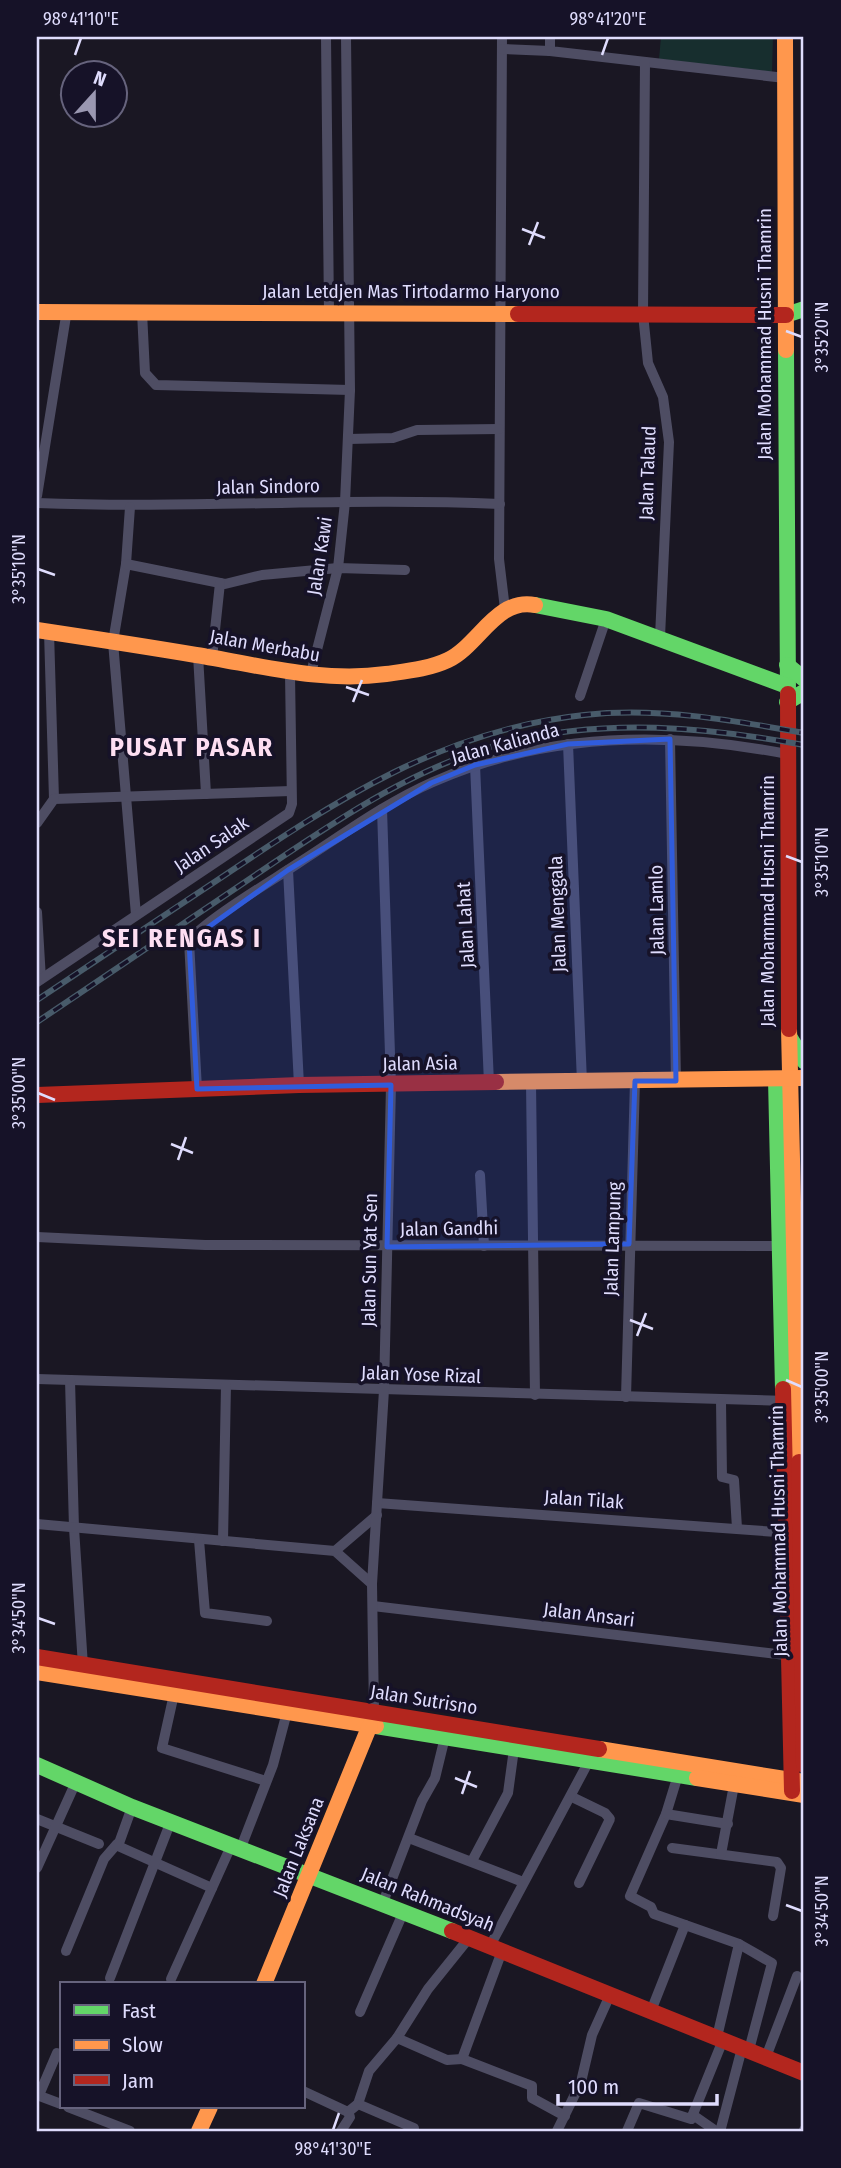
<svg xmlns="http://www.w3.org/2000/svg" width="841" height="2168" font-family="'Fira Sans Condensed',sans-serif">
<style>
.green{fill:#172e2e}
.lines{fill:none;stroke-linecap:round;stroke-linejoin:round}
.street{stroke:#4e4d63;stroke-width:10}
.fast{stroke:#63d668;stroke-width:16}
.slow{stroke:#ff974d;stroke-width:16}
.jam{stroke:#b3261e;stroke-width:16}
.rail-casing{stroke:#485b6a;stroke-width:6}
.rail{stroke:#161228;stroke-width:3.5;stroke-dasharray:10;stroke-linecap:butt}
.marked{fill:#305cdc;fill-opacity:0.2;stroke:#305cdc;stroke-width:5;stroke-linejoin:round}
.ticks{fill:none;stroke:#dfdcfd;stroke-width:2.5}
.labels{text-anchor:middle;stroke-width:7;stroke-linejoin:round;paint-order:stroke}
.street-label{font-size:19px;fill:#dfdcfd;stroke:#161228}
.district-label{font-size:26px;font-weight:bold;letter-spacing:2px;fill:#fddef2;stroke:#161228}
.neatline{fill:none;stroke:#dfdcfd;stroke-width:2.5}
.ticks-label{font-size:18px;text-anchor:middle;fill:#dfdcfd}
</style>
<rect width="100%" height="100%" fill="#1a1723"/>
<!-- green -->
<path class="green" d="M661,37H773L772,72L659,59Z"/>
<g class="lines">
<!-- street -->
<g class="street">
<path d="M326,37L329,312"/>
<path d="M502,37L499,559L505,609"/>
<path d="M550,37V51L785,78"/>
<path d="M502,49L550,51"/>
<path d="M645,62L643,314L648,363L663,397L669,442L660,637"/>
<path d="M142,312L145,373L156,385L350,390"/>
<path d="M348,439L393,438L417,430L499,429"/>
<path d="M37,496L67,310"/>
<path d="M37,503C191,509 346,497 500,504"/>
<path d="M130,507L126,564L113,642L136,915"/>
<path d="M126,564L225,584L262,575L338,568L405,570"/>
<path d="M49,632L54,799"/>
<path d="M198,655L206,794"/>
<path d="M212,658L220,583"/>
<path d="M310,677L338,568L345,502L350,390L346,37"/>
<path d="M580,696L606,619"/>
<path d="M670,739L676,1081"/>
<path d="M568,744L582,1082"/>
<path d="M475,765L489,1083"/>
<path d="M54,799L291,791"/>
<path d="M37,823L54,799"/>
<path d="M288,870L299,1085"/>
<path d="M37,912L41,979"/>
<path d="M37,982L289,813L292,804L290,674"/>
<path d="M531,1083L535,1395"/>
<path d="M197,1089L189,941C204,921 273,880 297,864C341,836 385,803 433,782C546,732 668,731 787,754"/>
<path d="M480,1175L484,1246"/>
<path d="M37,1237L205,1245L779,1246"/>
<path d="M37,1379L789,1401"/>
<path d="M70,1380L74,1528L83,1666"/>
<path d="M626,1397L635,1081"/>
<path d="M721,1401L722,1477L734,1480L737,1528"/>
<path d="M377,1503L790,1533"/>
<path d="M37,1524L335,1551L372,1584"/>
<path d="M199,1540L205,1613L267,1621"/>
<path d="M223,1541L226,1385"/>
<path d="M335,1551L377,1515"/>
<path d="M373,1606L794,1656"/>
<path d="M174,1694L162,1748L266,1781"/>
<path d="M374,1712L372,1584L384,1390L391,1085L382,809"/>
<path d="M678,1775L666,1814L630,1896L651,1907L654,1914L739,1944L772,1963L749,2050"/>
<path d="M572,1797L605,1813L610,1819L579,1883"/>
<path d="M132,1807L118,1846L212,1888"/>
<path d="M666,1814L728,1824"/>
<path d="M37,1819L99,1844"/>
<path d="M409,1838L523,1882"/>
<path d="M672,1848L777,1862L781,1868L773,1916"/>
<path d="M240,1850L273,1765L287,1712"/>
<path d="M721,1854L734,1785"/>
<path d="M472,1861L508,1793L514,1749"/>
<path d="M37,1868L75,1784"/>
<path d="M382,1905L422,1801L435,1778L445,1737"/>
<path d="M490,1946L590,1759"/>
<path d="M66,1951L104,1859L117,1844"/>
<path d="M110,1978L171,1821"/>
<path d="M171,1979L231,1846"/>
<path d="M651,2011L685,1925"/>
<path d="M360,2012L403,1913"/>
<path d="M717,2037L739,1944"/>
<path d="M397,2038L428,1989L469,1938"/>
<path d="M766,2057L797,1976"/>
<path d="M462,2059L532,2086V2098L565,2116"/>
<path d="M303,2091L348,2112"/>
<path d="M37,2095L61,2104"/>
<path d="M39,2095L57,2053L61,2055"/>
<path d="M358,2104L369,2071L397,2038L447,2060L462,2059L502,1951"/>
<path d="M68,2107L130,2131"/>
<path d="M693,2115L716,2131"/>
<path d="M721,2128L742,2048"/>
<path d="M341,2131L350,2117L348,2112L358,2104L414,2128"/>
<path d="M557,2131L581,2082L592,2035L610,1995"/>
<path d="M627,2131L639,2103L691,2119L723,2040"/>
<path d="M804,2131V2130"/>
</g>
<!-- fast -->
<g class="fast">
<path d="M786,315L804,309"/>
<path d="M786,350L788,694"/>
<path d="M535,605L606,619L787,686"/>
<path d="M787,665L804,679"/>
<path d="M787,702L804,692"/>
<path d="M790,1038L804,1061"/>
<path d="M776,1079L783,1389"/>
<path d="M376,1726L697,1778"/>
<path d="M37,1765L132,1807L452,1931"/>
</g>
<!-- slow -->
<g class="slow">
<path d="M785,37L786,350"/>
<path d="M37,312L518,314"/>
<path d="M37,630C90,638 143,646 196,655C259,665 321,683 386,674C407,671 429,669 448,660C478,646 497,597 535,605"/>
<path d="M789,1029L799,1462"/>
<path d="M496,1082L804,1078"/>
<path d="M37,1672L376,1726"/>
<path d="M599,1749L804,1782"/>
<path d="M697,1778L804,1795"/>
<path d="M264,1984L370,1725"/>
<path d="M199,2131L210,2107"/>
</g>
<!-- jam -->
<g class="jam">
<path d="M518,314L786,315"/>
<path d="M788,694L789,1029"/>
<path d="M37,1095L299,1085L496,1082"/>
<path d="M783,1389L792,1791"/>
<path d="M799,1462L804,1765"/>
<path d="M37,1657L599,1749"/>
<path d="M452,1931L804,2073"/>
</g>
<!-- rail casing -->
<g class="rail-casing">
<g id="rail">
<path d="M37,1000C98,959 160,918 222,877C337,800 442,730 584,715C658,707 732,720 804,733"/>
<path d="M37,1022C107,975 178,927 248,880C330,825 412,766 509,742C607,718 706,727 804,745"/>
</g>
</g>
<!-- rail -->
<use href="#rail" class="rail"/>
</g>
<!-- marked area -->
<path class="marked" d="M670,739L676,1081H635L629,1244L387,1247L391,1085L197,1089L189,941L288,870L431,783L475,765L568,744Z"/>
<!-- ticks -->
<path class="ticks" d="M75,55L81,38M602,55L608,38M522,229L545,238M529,245L538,222M786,331L802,337M38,569L55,575M346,687L369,695M353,702L362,680M786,856L802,862M38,1093L55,1100M171,1144L193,1153M178,1160L186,1137M630,1320L653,1329M637,1336L646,1313M786,1380L802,1387M38,1618L55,1624M455,1778L477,1787M462,1794L470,1771M786,1905L802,1911M333,2130L339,2113"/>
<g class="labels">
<!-- street labels -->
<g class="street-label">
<text x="411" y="298">Jalan Letdjen Mas Tirtodarmo Haryono</text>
<text transform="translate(764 334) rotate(-90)" y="7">Jalan Mohammad Husni Thamrin</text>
<text transform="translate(647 473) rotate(-88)" y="7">Jalan Talaud</text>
<text transform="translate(268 486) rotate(-1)" y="7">Jalan Sindoro</text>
<text transform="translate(319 556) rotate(-81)" y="7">Jalan Kawi</text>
<text transform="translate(265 645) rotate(10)" y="7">Jalan Merbabu</text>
<text transform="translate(505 743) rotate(-15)" y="7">Jalan Kalianda</text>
<text transform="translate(211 844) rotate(-34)" y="7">Jalan Salak</text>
<text transform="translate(767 901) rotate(-90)" y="7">Jalan Mohammad Husni Thamrin</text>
<text transform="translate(656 910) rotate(-91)" y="7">Jalan Lamlo</text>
<text transform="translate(557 914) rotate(-92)" y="7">Jalan Menggala</text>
<text transform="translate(465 925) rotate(-93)" y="7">Jalan Lahat</text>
<text transform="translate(420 1063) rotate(-1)" y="7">Jalan Asia</text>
<text transform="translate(449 1228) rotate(-1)" y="7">Jalan Gandhi</text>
<text transform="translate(612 1239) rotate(-88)" y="7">Jalan Lampung</text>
<text transform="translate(369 1260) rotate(-89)" y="7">Jalan Sun Yat Sen</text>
<text transform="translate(421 1374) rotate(2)" y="7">Jalan Yose Rizal</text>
<text transform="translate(584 1499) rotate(4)" y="7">Jalan Tilak</text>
<text transform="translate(778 1531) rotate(-91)" y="7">Jalan Mohammad Husni Thamrin</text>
<text transform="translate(589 1614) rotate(7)" y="7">Jalan Ansari</text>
<text transform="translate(424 1699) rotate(9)" y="7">Jalan Sutrisno</text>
<text transform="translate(298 1847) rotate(-68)" y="7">Jalan Laksana</text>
<text transform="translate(428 1899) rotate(22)" y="7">Jalan Rahmadsyah</text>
</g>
<!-- district labels -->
<g class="district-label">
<text x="192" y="756">PUSAT PASAR</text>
<text x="182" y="947">SEI RENGAS I</text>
</g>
</g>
<!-- border -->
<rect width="841" height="2168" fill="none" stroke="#161228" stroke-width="77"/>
<!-- legend -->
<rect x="60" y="1982" width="245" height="126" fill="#161228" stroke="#66637d" stroke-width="2"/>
<rect x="74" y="2005" width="35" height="10" fill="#63d668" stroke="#66637d" stroke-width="2"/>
<text x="122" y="2018" font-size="21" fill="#dfdcfd">Fast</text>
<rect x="74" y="2040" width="35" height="10" fill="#ff974d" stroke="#66637d" stroke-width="2"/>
<text x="122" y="2052" font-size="21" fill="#dfdcfd">Slow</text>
<rect x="74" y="2075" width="35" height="10" fill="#b3261e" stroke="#66637d" stroke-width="2"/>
<text x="122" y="2088" font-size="21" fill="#dfdcfd">Jam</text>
<!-- north arrow -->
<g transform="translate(94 94) rotate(21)"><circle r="33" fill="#161228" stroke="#66637d" stroke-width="2"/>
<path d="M0-5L12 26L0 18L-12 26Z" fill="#9a97b1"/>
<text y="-10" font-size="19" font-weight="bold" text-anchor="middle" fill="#dfdcfd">N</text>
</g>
<!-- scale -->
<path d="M558 2094v10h159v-10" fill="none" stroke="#dfdcfd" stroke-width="3.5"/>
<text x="568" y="2094" font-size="21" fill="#dfdcfd" stroke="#161228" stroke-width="5" paint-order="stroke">100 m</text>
<rect x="38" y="38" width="764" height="2092" class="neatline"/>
<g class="ticks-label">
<text x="81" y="25">98°41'10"E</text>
<text x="608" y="25">98°41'20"E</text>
<text transform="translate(822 337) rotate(-90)" y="6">3°35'20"N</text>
<text transform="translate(19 569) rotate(-90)" y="6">3°35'10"N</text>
<text transform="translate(822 862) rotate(-90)" y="6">3°35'10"N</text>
<text transform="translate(19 1093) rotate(-90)" y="6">3°35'00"N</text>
<text transform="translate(822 1387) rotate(-90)" y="6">3°35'00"N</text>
<text transform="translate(19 1618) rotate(-90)" y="6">3°34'50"N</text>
<text transform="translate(822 1911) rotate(-90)" y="6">3°34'50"N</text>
<text x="333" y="2155">98°41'30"E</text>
</g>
</svg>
